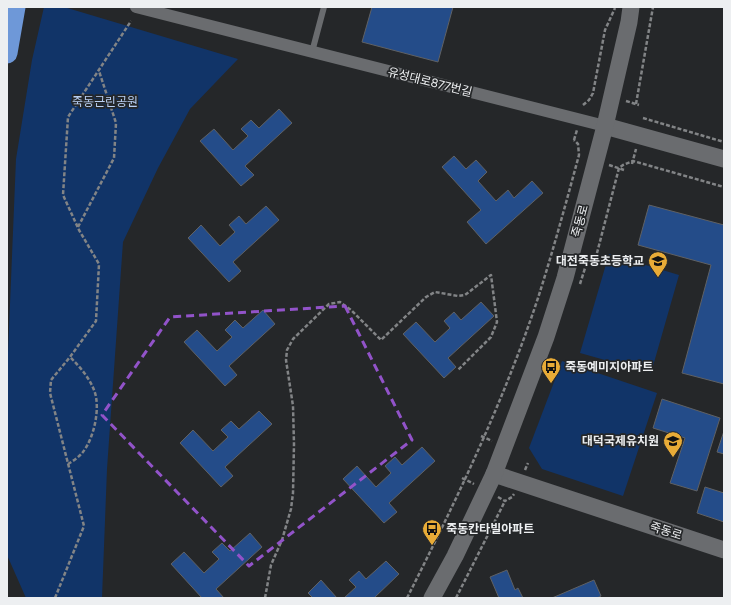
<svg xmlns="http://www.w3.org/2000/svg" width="731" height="605" font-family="Figtree,'Noto Sans KR',sans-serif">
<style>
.green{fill:#113468}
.building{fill:#244c89;stroke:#5f6164}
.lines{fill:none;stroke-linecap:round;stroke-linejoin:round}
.path{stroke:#828486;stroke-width:2.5;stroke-dasharray:4 2;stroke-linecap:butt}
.lane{stroke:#6a6c6f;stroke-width:6}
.street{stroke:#6a6c6f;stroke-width:12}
.secondary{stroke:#6a6c6f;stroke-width:17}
.highway{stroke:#6e98d8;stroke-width:21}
.marked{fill:none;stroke:#9253c9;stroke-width:3;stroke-dasharray:8 5;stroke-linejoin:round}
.labels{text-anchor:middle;stroke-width:3.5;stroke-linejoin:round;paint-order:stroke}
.street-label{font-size:12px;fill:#edeff1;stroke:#252729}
.park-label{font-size:12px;fill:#b9d0f4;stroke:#252729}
.poi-label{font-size:12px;font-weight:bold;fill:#edeff1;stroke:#252729;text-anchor:end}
</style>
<rect width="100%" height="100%" fill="#252729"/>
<!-- green -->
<g class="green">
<path d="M44,7H64L238,59L190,109L158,168L123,242L107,469L102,598H26L7,555V377L16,159L32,60Z"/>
<path d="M609,254L679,275L651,373L580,353Z"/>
<path d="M562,361L657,393L623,496L542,469L529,448Z"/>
</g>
<!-- building -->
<g class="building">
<path d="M372,7H453L438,62L362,42Z"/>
<path d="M279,109L292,123L245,166L254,175L241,186L200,141L214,129L233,150L248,136L241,129L251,120L259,128Z"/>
<path d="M454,156L466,169L476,160L487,172L478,181L496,201L508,190L514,198L532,181L543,193L486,244L467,222L481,210L442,167Z"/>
<path d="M649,205L724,225V384L682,373L711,265L638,245Z"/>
<path d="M266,206L279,220L233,262L241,271L229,282L188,238L201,225L220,246L235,232L229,225L239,216L246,224Z"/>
<path d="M481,302L494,316L448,358L456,367L444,378L403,334L416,322L435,342L450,328L444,321L454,312L461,320Z"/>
<path d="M263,310L275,324L229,366L237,375L225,386L184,342L197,330L217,351L232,337L225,330L235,320L243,328Z"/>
<path d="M662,399L720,418L697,491L670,483L685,438L653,428Z"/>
<path d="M259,411L272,424L225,467L233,476L221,487L180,443L193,430L213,451L228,437L221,430L231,421L239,429Z"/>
<path d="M724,431V454L717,452Z"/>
<path d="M422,447L435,461L389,503L397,512L384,523L343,479L357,466L376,487L391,473L385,466L395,457L402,465Z"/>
<path d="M705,487L724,493V522L697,513Z"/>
<path d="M250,533L262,547L216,589L224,598H202L171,564L184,552L204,573L219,559L212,552L222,543L230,551Z"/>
<path d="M386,561L399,574L374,598H344L356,587L349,580L359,571L366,579Z"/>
<path d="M507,570L515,590L518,588L523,598H499L490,577Z"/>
<path d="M321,580L337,598H313L308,593Z"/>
<path d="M594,580L601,596L597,598H552Z"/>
</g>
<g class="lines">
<!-- path -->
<g class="path">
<path d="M626,101L639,105"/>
<path d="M636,104L653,7"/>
<path d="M583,105L589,100L593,93L605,30L615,8"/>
<path d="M643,118L724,142"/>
<path d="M574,140L577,130"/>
<path d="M632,164L636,149"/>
<path d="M609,165L624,170"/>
<path d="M78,227L114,158L116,123L99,71"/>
<path d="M580,284L586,265L597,253L619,168L623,165L633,161L724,187"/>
<path d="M481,436L492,441"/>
<path d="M68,464C73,461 79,457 83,452C94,438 101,407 94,390C89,377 79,366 70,357"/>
<path d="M525,470L528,463"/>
<path d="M462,478L474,484"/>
<path d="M498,497L505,501L512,497L514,494"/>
<path d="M55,598L84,526L50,393L51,380L70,357L96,321L99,264L79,230L63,195L68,117L131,21"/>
<path d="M265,598L271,565L282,540L291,509L293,493L294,444L293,406L286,360L287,350L293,339L329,304L340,302L351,310L381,340L426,297L435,292L458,296L465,295L491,275L497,322L491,337L458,370"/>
<path d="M407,598C456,501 504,401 538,298C553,251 566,203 579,155L578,144L574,140"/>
<path d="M456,598L505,501"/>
</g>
<!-- lane -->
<path class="lane" d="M312,52L324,7"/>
<!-- street -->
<path class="street" d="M136,7L605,126"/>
<!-- secondary -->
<g class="secondary">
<path d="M605,126L724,159"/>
<path d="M494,474L724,550"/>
<path d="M432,598L455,556L494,474L546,337L565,278L605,126L629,22L631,7"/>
</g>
<!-- highway -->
<path class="highway" d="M7,53L15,7"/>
</g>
<!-- marked area -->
<path class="marked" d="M345,306L412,440L249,566L102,415L170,317Z"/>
<!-- icons -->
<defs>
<g id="school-pin" transform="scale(1)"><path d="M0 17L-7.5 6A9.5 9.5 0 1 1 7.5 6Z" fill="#e8ab37" stroke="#252729"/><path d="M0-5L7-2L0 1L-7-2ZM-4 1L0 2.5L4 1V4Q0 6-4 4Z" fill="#111"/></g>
<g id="bus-pin" transform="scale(1)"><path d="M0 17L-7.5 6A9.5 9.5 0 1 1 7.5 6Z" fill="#e8ab37" stroke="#252729"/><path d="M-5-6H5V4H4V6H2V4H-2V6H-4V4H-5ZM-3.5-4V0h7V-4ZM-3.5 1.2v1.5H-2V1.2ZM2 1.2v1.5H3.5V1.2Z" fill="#111"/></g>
</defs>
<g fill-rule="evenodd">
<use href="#school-pin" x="658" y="261"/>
<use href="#bus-pin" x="551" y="367"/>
<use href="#school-pin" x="673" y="441"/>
<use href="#bus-pin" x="432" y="529"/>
</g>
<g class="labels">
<!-- street labels -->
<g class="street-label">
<text transform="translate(430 82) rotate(14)" y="4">유성대로877번길</text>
<text transform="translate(580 221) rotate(-75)" y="4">죽동로</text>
<text transform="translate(666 531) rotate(18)" y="4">죽동로</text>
</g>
<!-- park labels -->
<g class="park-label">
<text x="105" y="106">죽동근린공원</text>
</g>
<!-- poi labels -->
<g class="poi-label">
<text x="644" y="265">대전죽동초등학교</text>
<text x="565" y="371" text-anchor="start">죽동예미지아파트</text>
<text x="659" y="445">대덕국제유치원</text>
<text x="446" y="533" text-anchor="start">죽동칸타빌아파트</text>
</g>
</g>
<!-- border -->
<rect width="731" height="605" fill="none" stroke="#edeff1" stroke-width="16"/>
</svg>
